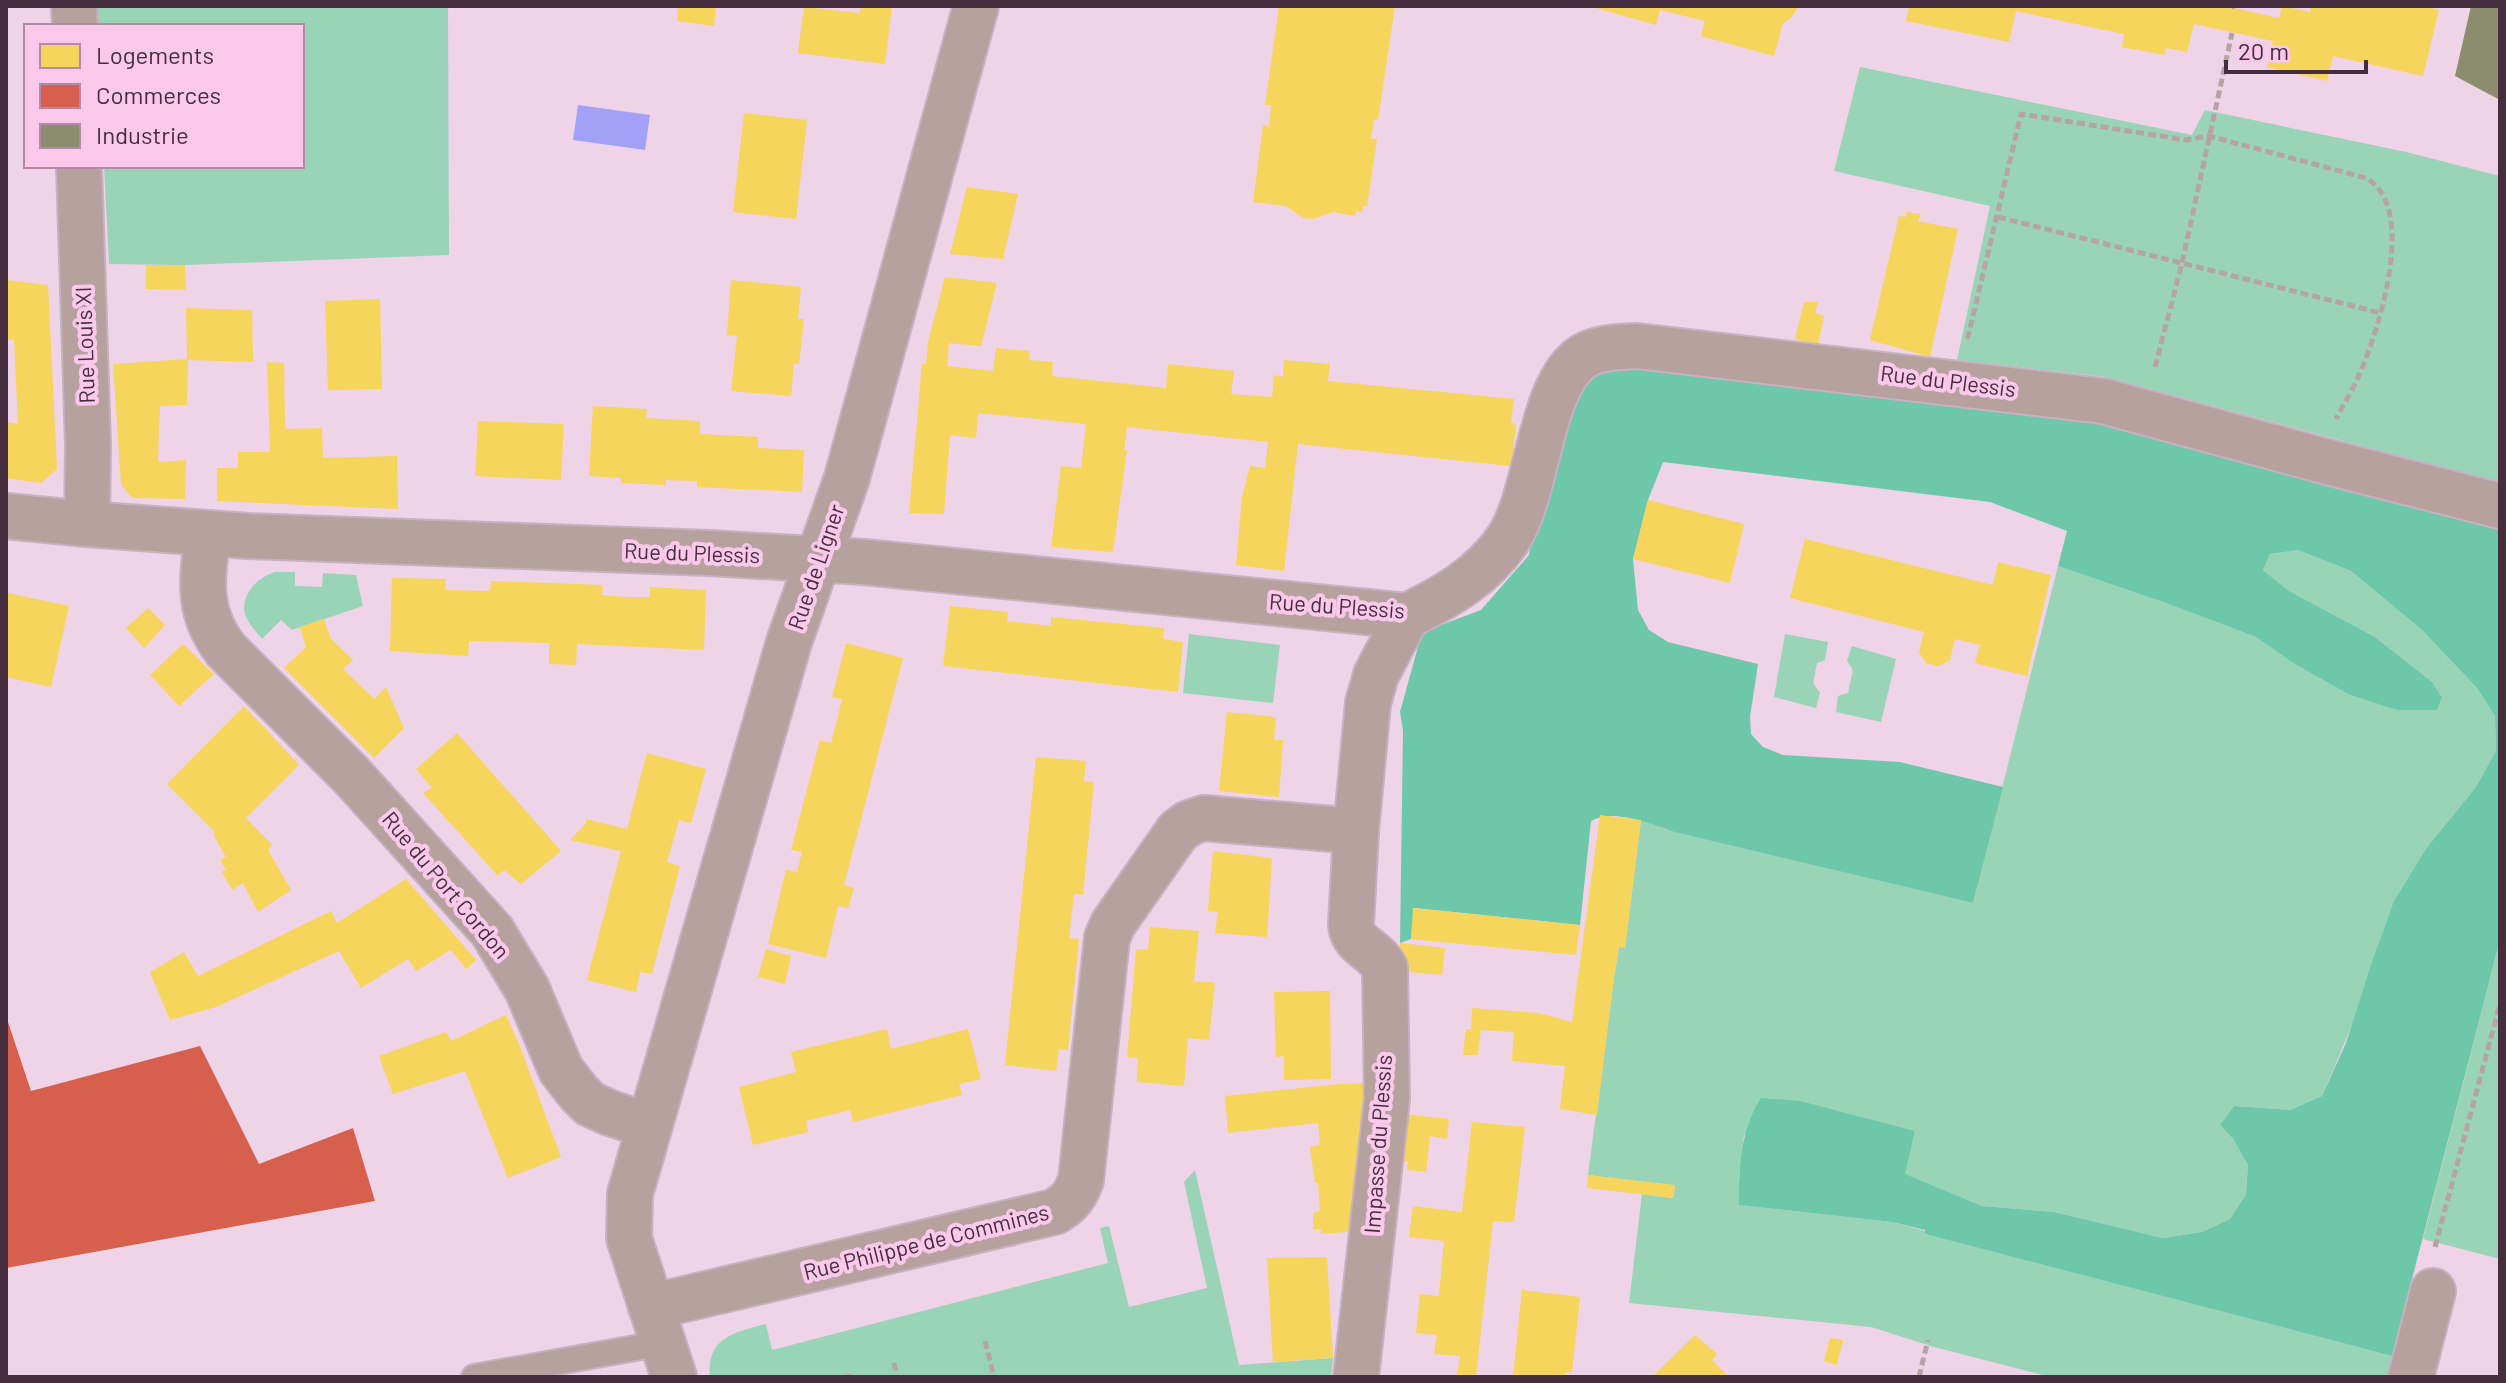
<svg xmlns="http://www.w3.org/2000/svg" width="2506" height="1383" font-family="Barlow,sans-serif">
<style>
.green{fill:#9ad4b8}
.forest{fill:#6dc8a9}
.water{fill:#a3a1f7}
.homes{fill:#f6d55c}
.shops{fill:#d6604d}
.industry{fill:#8c8c6e}
.lines{fill:none;stroke-linecap:round;stroke-linejoin:round}
.lane-casing{stroke:#c7b1c0;stroke-width:28}
.street-casing{stroke:#c7b1c0;stroke-width:48}
.path{stroke:#b6a3a6;stroke-width:5;stroke-dasharray:8 4;stroke-linecap:butt}
.lane{stroke:#b6a19f;stroke-width:24}
.street{stroke:#b6a19f;stroke-width:44}
.labels{text-anchor:middle;stroke-width:8;stroke-linejoin:round;paint-order:stroke}
.street-label{font-size:22px;fill:#452d3e;stroke:#fac8eb}
</style>
<rect width="100%" height="100%" fill="#efd3e6"/>
<!-- green -->
<g class="green">
<path d="M96,6H448L449,255L186,265L109,264L104,166H302V26H97Z"/>
<path d="M1860,67L2192,135L2205,110L2406,152L2500,176V483L2105,377L1957,360L1990,206L1834,171Z"/>
<path d="M2298,550L2351,571L2422,630L2477,688L2495,716L2496,751L2476,787L2428,846L2322,1096L2290,1110L2234,1106L2220,1125L2233,1139L2248,1165L2246,1194L2230,1219L2202,1232L2163,1238L2054,1212L1982,1206L1904,1174L1915,1131L1744,1135L1739,1177L1740,1205L1892,1222L1925,1231V1234L2392,1356L2387,1377H2051L1934,1347L1871,1327L1629,1303L1642,1194L1673,1198L1675,1186L1588,1175L1614,977L1619,947H1625L1641,820L1674,832L1973,903L2058,566L2163,602L2256,637L2293,663L2348,694L2442,697L2432,682L2375,637L2289,591L2263,570L2270,554Z"/>
<path d="M275,572H295V586L322,587L323,573L356,575L363,606L292,630L281,620L262,639C257,632 249,625 246,617C238,597 257,577 275,572Z"/>
<path d="M1189,634L1280,645L1273,703L1183,693Z"/>
<path d="M1785,634L1828,642L1825,660L1817,663L1813,683L1820,693L1816,708L1774,697Z"/>
<path d="M1852,646L1896,659L1881,722L1836,712L1838,696L1848,693L1853,670L1847,661Z"/>
<path d="M2500,940V1259L2423,1239Z"/>
<path d="M1195,1170L1239,1365L1333,1358L1331,1377H710C706,1338 734,1332 766,1324L772,1350L1108,1263L1100,1228L1109,1226L1129,1307L1207,1288L1184,1182Z"/>
</g>
<!-- forest -->
<path class="forest" d="M1639,360L2075,412L2500,526V940L2392,1356L1925,1234V1230L1892,1222L1739,1205C1739,1167 1740,1131 1761,1098L1800,1101L1915,1131L1905,1174L1982,1206L2054,1212L2163,1238L2202,1232L2230,1219L2246,1194L2248,1165L2233,1139L2220,1125L2234,1106L2290,1110L2322,1096L2346,1043L2372,962L2394,901L2428,846L2476,787L2496,751L2495,716L2477,688L2422,630L2351,571L2298,550L2270,554L2263,570L2289,591L2375,637L2432,682L2442,697L2437,710H2397L2348,694L2293,663L2256,637L2163,602L2058,566L2067,531L1990,502L1663,462L1648,500L1633,559L1638,610L1649,630L1668,642L1758,664L1750,717L1751,734L1763,747L1783,755L1900,762L2003,787L1973,903L1674,832C1652,824 1612,808 1591,821L1580,925L1414,908L1411,939L1400,943L1403,731L1400,712L1422,632L1481,610L1529,555L1554,406L1588,373Z"/>
<!-- water -->
<path class="water" d="M578,105L650,115L645,150L573,140Z"/>
<!-- homes -->
<g class="homes">
<path d="M678,6H716L714,26L677,21Z"/>
<path d="M861,6H892L885,64L798,53L804,7L860,13Z"/>
<path d="M1279,6H1395L1378,120L1374,119L1371,139H1377L1367,206H1363L1362,212L1356,211L1355,216L1333,212L1313,219L1303,218L1286,206L1253,202L1263,125L1269,126L1271,105H1265Z"/>
<path d="M1589,6H1799L1791,18L1783,23L1774,56L1701,36L1705,21L1660,10L1656,25Z"/>
<path d="M1909,6H2225L2279,18L2282,6L2310,12L2311,6H2425L2439,10L2423,76L2333,56L2327,81L2267,67L2273,41L2194,24L2187,52L2166,48L2164,55L2122,47L2124,34L2016,11L2009,42L1906,21Z"/>
<path d="M744,113L807,120L796,219L733,212Z"/>
<path d="M967,187L1018,194L1003,259L950,254Z"/>
<path d="M1906,212L1921,214L1918,221L1958,229L1930,357L1870,340L1899,216L1906,217Z"/>
<path d="M146,265H185L186,290L146,289Z"/>
<path d="M945,277L997,283L981,346L949,343L947,366L993,371L996,348L1030,351L1029,360L1053,362L1052,376L1166,388L1168,364L1234,371L1231,394L1272,397L1274,375L1283,377L1284,360L1330,364L1328,381L1514,399L1511,421L1516,426L1511,466L1298,444L1284,571L1236,565L1242,497L1250,466L1265,468L1268,442L1127,427L1124,450H1127L1113,552L1051,547L1061,466L1081,468L1086,424L978,413L976,438L950,435L944,514L909,513L922,364H926L928,342Z"/>
<path d="M6,280L48,285L57,469L41,483L6,478V422L18,424L14,340L6,339Z"/>
<path d="M731,280L801,287L798,319H804L799,364H794L791,396L731,391L737,336L727,335Z"/>
<path d="M380,299L382,389L328,390L325,301Z"/>
<path d="M1804,302H1818L1815,313L1824,316L1818,345L1795,339Z"/>
<path d="M186,308L252,310L253,362L188,360L187,405L160,406L158,462L186,460L185,499L132,498L121,484L113,364L187,359Z"/>
<path d="M267,362L284,363L285,429L322,428L323,458L397,456L398,509L217,501V468H238V452H270Z"/>
<path d="M593,406L647,409L646,418L700,421V434L758,437V448L804,450L802,492L697,487V481L666,480V485L621,483V478L589,476Z"/>
<path d="M478,421L564,424L561,480L475,476Z"/>
<path d="M1648,500L1744,524L1730,583L1633,559Z"/>
<path d="M1805,539L1993,585L1998,562L2051,575L2027,676L1975,663L1980,645L1955,639L1950,660L1939,666L1926,663L1919,652L1924,632L1790,598Z"/>
<path d="M392,578L446,579L445,590L490,591L491,581L603,585L602,595L627,597H650V587L706,590L704,650L577,644L576,665L549,664V643L469,641L468,656L390,651Z"/>
<path d="M8,593L69,606L51,687L6,677V604Z"/>
<path d="M950,606L1008,612L1007,621L1051,626V617L1164,628L1163,639L1183,642L1178,692L943,666Z"/>
<path d="M148,608L165,625L144,648L126,628Z"/>
<path d="M324,619L331,639L353,660L343,669L374,699L386,687L404,728L374,758L284,668L306,647L300,627Z"/>
<path d="M846,643L903,658L844,885L854,888L848,908L838,906L826,958L768,944L786,870L797,872L802,852L791,850L820,740L831,743L837,720L842,699L832,697Z"/>
<path d="M183,644L214,674L179,706L150,675Z"/>
<path d="M244,706L299,765L246,818L272,845L268,850L291,890L258,912L243,883L232,890L222,872L226,870L220,860L226,857L213,834L215,832L167,784Z"/>
<path d="M1227,712L1276,717L1274,740H1283L1279,797L1219,791Z"/>
<path d="M457,733L561,851L521,884L504,870L498,876L423,793L432,788L416,769Z"/>
<path d="M647,753L706,769L691,823L679,820L667,862L680,866L652,974L640,972L636,992L587,980L621,851L570,840L586,823V819L627,829Z"/>
<path d="M1036,757L1086,761L1084,781L1094,782L1083,895L1074,894L1069,938L1079,939L1068,1050L1059,1049L1056,1071L1005,1065Z"/>
<path d="M1600,815L1641,820L1625,948L1619,947L1614,977L1597,1115L1560,1109L1565,1066L1512,1061L1514,1032L1481,1030L1478,1055H1463L1466,1029H1471L1472,1008L1539,1013L1572,1022Z"/>
<path d="M1213,851L1272,858L1267,937L1215,933L1218,912L1208,911Z"/>
<path d="M406,879L476,960L466,969L451,950L416,971L408,959L361,988L339,951L216,1007L170,1020L150,972L184,952L198,976L331,911L337,923Z"/>
<path d="M1413,908L1580,925L1576,955L1411,939Z"/>
<path d="M1150,927L1199,931L1194,981L1215,983L1209,1040L1188,1038L1184,1086L1137,1082L1138,1058L1127,1057L1136,949L1148,950Z"/>
<path d="M1400,943L1445,948L1442,975L1400,971Z"/>
<path d="M766,949L791,956L785,984L758,977Z"/>
<path d="M1330,991L1331,1079L1284,1080V1056L1276,1057L1274,992Z"/>
<path d="M506,1015L519,1044L561,1157L508,1178L465,1071L393,1094L379,1056L446,1032L451,1041Z"/>
<path d="M887,1029L891,1049L968,1029L981,1079L959,1084L962,1095L853,1122L850,1110L806,1121L808,1132L753,1145L739,1087L796,1072L791,1052Z"/>
<path d="M1371,1083V1171L1356,1173L1359,1231L1321,1234V1229H1313V1213L1320,1211L1318,1183H1315L1310,1147L1320,1145L1318,1123L1228,1133L1225,1096L1339,1084Z"/>
<path d="M1404,1114L1449,1119L1447,1139L1430,1136L1426,1172L1407,1170L1408,1161H1399Z"/>
<path d="M1472,1122L1525,1127L1514,1222L1493,1221L1476,1377H1457L1460,1356L1434,1354L1437,1335L1416,1333L1420,1294L1439,1296L1444,1241L1409,1237L1413,1206L1462,1212Z"/>
<path d="M1588,1175L1675,1185L1673,1198L1587,1188Z"/>
<path d="M1327,1257L1333,1358L1273,1362L1267,1258Z"/>
<path d="M1522,1290L1580,1297L1572,1372L1565,1373V1377H1513Z"/>
<path d="M1695,1335L1717,1354L1712,1360L1729,1377H1652Z"/>
<path d="M1830,1338L1843,1340L1837,1365L1824,1361Z"/>
</g>
<!-- shops -->
<path class="shops" d="M6,1016L31,1091L200,1046L259,1164L353,1128L375,1201L6,1268Z"/>
<!-- industry -->
<path class="industry" d="M2471,6H2500V100L2455,76Z"/>
<g class="lines">
<!-- lane casing -->
<g class="lane-casing">
<path id="lane" d="M474,1377L663,1343"/>
</g>
<!-- street casing -->
<g class="street-casing">
<g id="street">
<path d="M74,6L75,26"/>
<path d="M79,166L88,445L87,524"/>
<path d="M6,516L87,524L248,536L709,553L864,562L1407,616C1446,597 1483,576 1508,539C1539,493 1539,384 1584,356C1599,347 1620,347 1637,346L2103,401L2324,461L2500,506"/>
<path d="M208,533C202,579 196,611 226,650L351,775L492,931L527,989L561,1070L579,1093L590,1104L610,1113L649,1126"/>
<path d="M1356,831L1351,925C1353,947 1376,949 1385,968L1387,1099L1356,1377"/>
<path d="M651,1307L1054,1212C1069,1204 1075,1196 1081,1180L1107,938L1113,924L1178,831L1189,823L1204,818L1356,831L1368,703L1376,675L1407,616"/>
<path d="M674,1377L629,1238L630,1194L789,642L847,478L976,6"/>
<path d="M2411,1377L2433,1291"/>
</g>
</g>
<!-- path -->
<g class="path">
<path d="M2233,6L2235,8"/>
<path d="M1998,217L2381,313"/>
<path d="M1970,338L1968,337L2021,114L2186,140L2209,136L2366,178C2419,208 2378,332 2359,375C2353,390 2343,405 2336,419"/>
<path d="M2155,367L2182,263L2232,33"/>
<path d="M2435,1247L2500,1004"/>
<path d="M985,1341L994,1377"/>
<path d="M894,1363L897,1377"/>
<path d="M849,1374V1377"/>
<path d="M1919,1377L1928,1340"/>
</g>
<!-- lane -->
<use href="#lane" class="lane"/>
<!-- street -->
<use href="#street" class="street"/>
</g>
<g class="labels">
<!-- street labels -->
<g class="street-label">
<text transform="translate(85 345) rotate(-92)" y="8">Rue Louis XI</text>
<text transform="translate(1948 381) rotate(7)" y="8">Rue du Plessis</text>
<text transform="translate(692 553) rotate(2)" y="8">Rue du Plessis</text>
<text transform="translate(816 567) rotate(-71)" y="8">Rue de Ligner</text>
<text transform="translate(1337 606) rotate(4)" y="8">Rue du Plessis</text>
<text transform="translate(446 885) rotate(50)" y="8">Rue du Port Cordon</text>
<text transform="translate(1378 1144) rotate(-86)" y="8">Impasse du Plessis</text>
<text transform="translate(926 1242) rotate(-14)" y="8">Rue Philippe de Commines</text>
</g>
</g>
<!-- border -->
<rect width="2506" height="1383" fill="none" stroke="#452d3e" stroke-width="16"/>
<!-- legend -->
<rect x="24" y="24" width="280" height="144" fill="#fac8eb" stroke="#b28aa6" stroke-width="2"/>
<rect x="40" y="44" width="40" height="24" fill="#f6d55c" stroke="#b28aa6" stroke-width="2"/>
<text x="96" y="64" font-size="24" fill="#452d3e">Logements</text>
<rect x="40" y="84" width="40" height="24" fill="#d6604d" stroke="#b28aa6" stroke-width="2"/>
<text x="96" y="104" font-size="24" fill="#452d3e">Commerces</text>
<rect x="40" y="124" width="40" height="24" fill="#8c8c6e" stroke="#b28aa6" stroke-width="2"/>
<text x="96" y="144" font-size="24" fill="#452d3e">Industrie</text>
<!-- scale -->
<path d="M2226 60v12h140v-12" fill="none" stroke="#452d3e" stroke-width="4"/>
<text x="2238" y="60" font-size="24" fill="#452d3e" stroke="#fac8eb" stroke-width="6" paint-order="stroke">20 m</text>
</svg>
